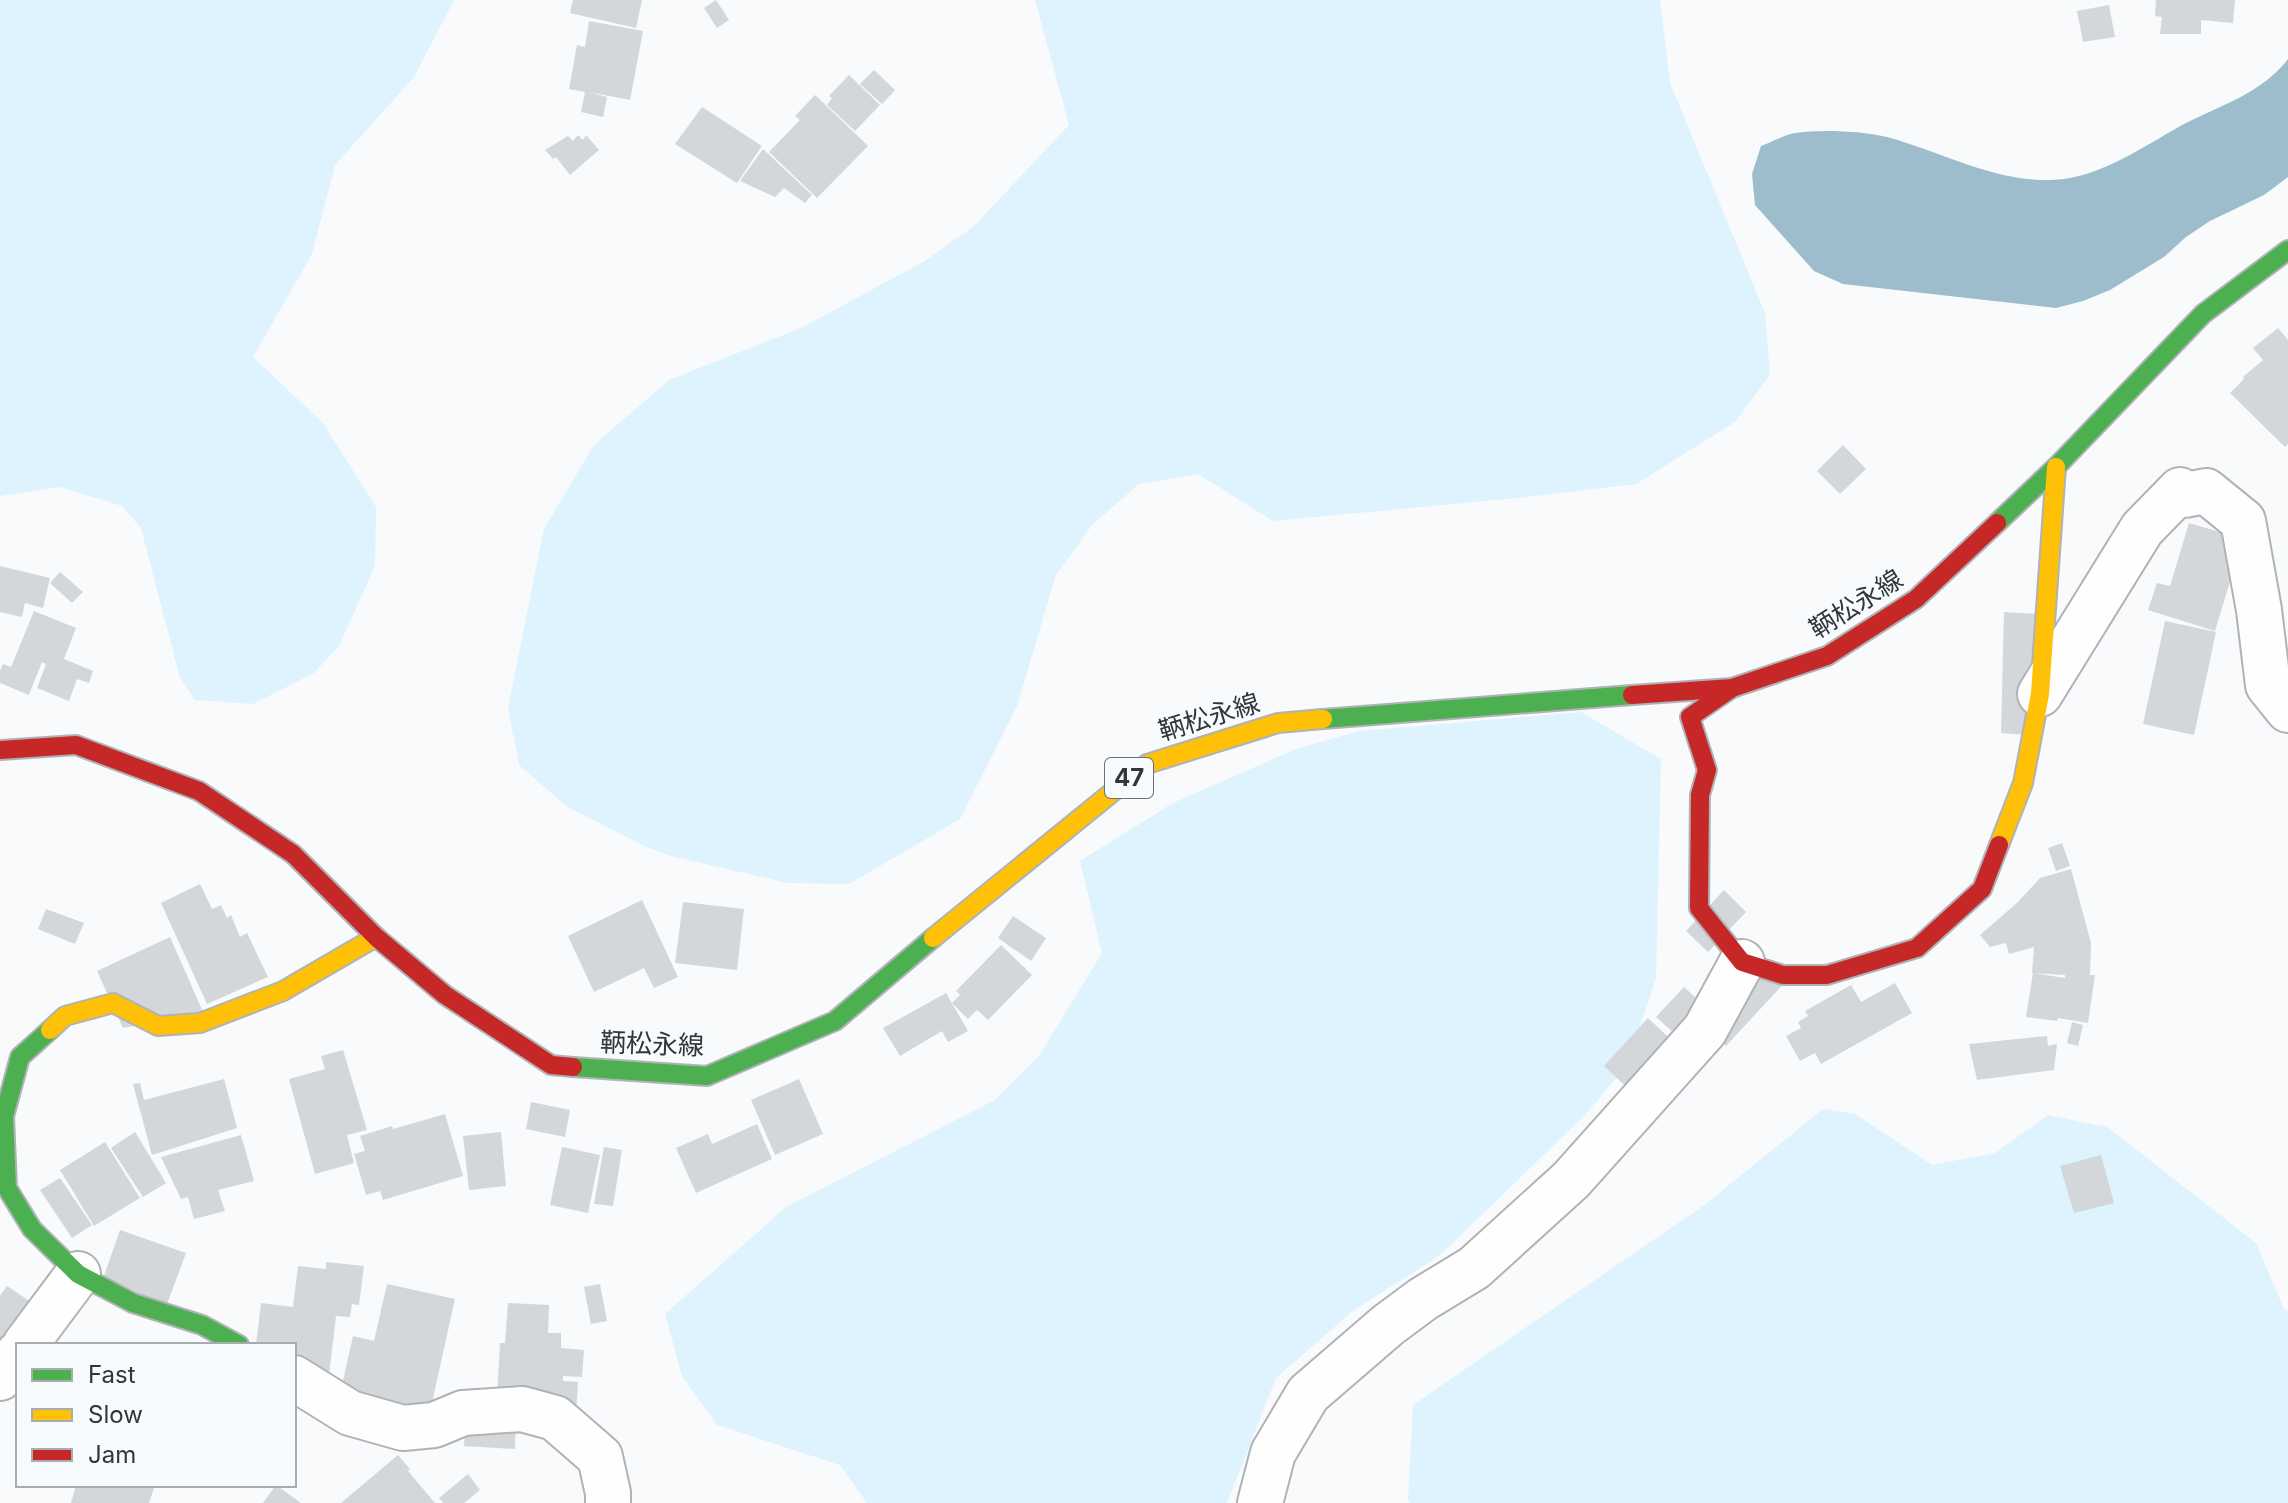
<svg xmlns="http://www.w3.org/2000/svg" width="2288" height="1503" font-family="Inter,'Noto Sans JP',sans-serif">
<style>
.green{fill:#def3fd}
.water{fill:#9dbdcc}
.building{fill:#d3d7da}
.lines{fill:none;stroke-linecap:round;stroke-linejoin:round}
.street-casing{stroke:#afb3b6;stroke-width:48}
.fast-casing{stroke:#afb3b6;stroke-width:22}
.slow-casing{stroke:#afb3b6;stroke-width:22}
.jam-casing{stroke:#afb3b6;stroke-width:22}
.street{stroke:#fefeff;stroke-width:44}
.fast{stroke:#4caf50;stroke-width:18}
.slow{stroke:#ffc107;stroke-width:18}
.jam{stroke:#c62828;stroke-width:18}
.labels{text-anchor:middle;stroke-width:7;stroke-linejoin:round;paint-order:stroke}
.shield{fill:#f7fbfd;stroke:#6c7174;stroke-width:2}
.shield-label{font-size:24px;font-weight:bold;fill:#30363a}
.street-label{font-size:26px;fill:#30363a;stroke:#f7fbfd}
</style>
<rect width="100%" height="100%" fill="#f8fafc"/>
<!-- green -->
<g class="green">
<path d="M0,0H454L414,77L335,165L312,254L253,357L323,423L376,507L375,566L339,646L314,673L253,704L195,700L180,678L141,528L122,506L60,487L0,496Z"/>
<path d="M1035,0H1660L1670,83L1765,313L1770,375L1735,422L1636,484L1517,498L1273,521L1198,474L1139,484L1092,525L1056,575L1017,706L960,819L849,884L788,883L671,856L644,846L566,806L519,765L508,708L544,529L594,445L669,380L801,328L925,261L974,226L1069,125Z"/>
<path d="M1581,712L1661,759L1656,978L1627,1065L1586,1114L1439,1256L1354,1310L1276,1378L1227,1503H867L840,1465L717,1425L682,1376L665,1314L786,1207L995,1100L1039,1056L1102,953L1080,861L1173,803L1296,749L1359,731Z"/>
<path d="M1823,1109L1855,1114L1932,1165L1995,1153L2048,1115L2107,1127L2256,1243L2284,1309L2288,1311V1503H1410L1408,1500L1413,1405L1703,1206Z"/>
</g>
<!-- water -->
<path class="water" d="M2288,59V177L2264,195L2210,221L2186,237L2164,257L2110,290L2083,301L2056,308L1843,284L1814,271L1755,205L1752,174L1761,146C1772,142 1784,135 1795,133C1819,129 1864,131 1887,137C1946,153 2007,189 2070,178C2112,170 2149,143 2186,123C2222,105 2263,92 2288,59Z"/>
<!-- building -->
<g class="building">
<path d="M573,0H642L636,28L570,13Z"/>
<path d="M716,0L729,20L717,28L704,8Z"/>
<path d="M2156,0H2235L2233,23L2201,20V34H2160L2162,17L2155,16Z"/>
<path d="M2109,5L2115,37L2083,42L2077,11Z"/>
<path d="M589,21L643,31L630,100L589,92L607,97L603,117L581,112L585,92L569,89L577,45L585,47Z"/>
<path d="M874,70L895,90L882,104L860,84Z"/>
<path d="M849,75L880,105L855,131L827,105L832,98L829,96Z"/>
<path d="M815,95L868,146L817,198L769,152L800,120L795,116Z"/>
<path d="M702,107L762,146L737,183L675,144Z"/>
<path d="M578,135L583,140L586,135L599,150L570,175L556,157L553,159L545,150L568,136L573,141Z"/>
<path d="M763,149L812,195L805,203L784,188L775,197L740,181Z"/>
<path d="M2278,328L2288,340V444L2285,447L2230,393L2244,379L2243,377L2263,360L2253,348Z"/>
<path d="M1843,445L1866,469L1840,494L1817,471Z"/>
<path d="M2189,523L2243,539L2215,631L2148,610L2157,583L2170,586Z"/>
<path d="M0,566L50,578L43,608L25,603L22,617L0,612Z"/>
<path d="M60,572L83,592L72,603L50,583Z"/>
<path d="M34,611L76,628L64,659L93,671L89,683L77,679L69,701L37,688L46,664L42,662L29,695L0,683V671L3,664L11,667Z"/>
<path d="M2004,612L2039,614L2028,735L2001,733Z"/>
<path d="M2165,621L2216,632L2194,735L2143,724Z"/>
<path d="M2062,843L2070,866L2056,871L2048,848Z"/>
<path d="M2071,869L2091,943L2090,975H2095L2088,1023L2058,1018L2057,1021L2026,1017L2033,973L2065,978V975L2032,973L2034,947L2009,954L2006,943L1990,947L1980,935L2018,902L2040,878Z"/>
<path d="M200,884L212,909L221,905L227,918L231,915L240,937L247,933L268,977L207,1004L161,903Z"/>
<path d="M1724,890L1746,912L1708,952L1686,931Z"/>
<path d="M642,900L678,977L654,988L644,968L594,992L568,936Z"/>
<path d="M683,902L744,909L737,970L675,963Z"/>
<path d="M46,909L84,923L75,944L38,929Z"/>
<path d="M1013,916L1046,938L1031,961L998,938Z"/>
<path d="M170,937L204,1014L123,1028L97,971Z"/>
<path d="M1001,945L1032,975L988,1020L977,1010L968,1019L952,1003L960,995L956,991Z"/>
<path d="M1714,979H1788L1726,1046L1701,1023L1684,1042L1656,1017L1684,987L1696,998Z"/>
<path d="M1895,983L1912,1013L1821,1064L1815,1053L1800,1061L1786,1036L1801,1028L1798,1022L1808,1016L1805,1011L1851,985L1861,1002Z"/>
<path d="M946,993L968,1031L948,1042L942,1031L900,1056L883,1028Z"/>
<path d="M1648,1018L1696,1063L1652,1111L1604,1066Z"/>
<path d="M2072,1022L2083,1025L2078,1046L2067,1043Z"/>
<path d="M2047,1036L2048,1046L2057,1044L2054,1070L1977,1080L1969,1044Z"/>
<path d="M343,1050L367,1130L347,1135L354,1163L315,1174L289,1079L325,1069L321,1056Z"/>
<path d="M224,1079L237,1128L152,1155L133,1084L140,1083L144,1100Z"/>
<path d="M799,1079L823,1134L775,1155L751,1100Z"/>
<path d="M531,1102L570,1110L565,1137L526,1129Z"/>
<path d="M445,1114L463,1176L383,1200L380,1191L366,1195L354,1154L365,1151L360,1136L392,1126L393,1129Z"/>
<path d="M757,1124L772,1159L696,1193L676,1148L708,1134L712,1144Z"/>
<path d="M135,1132L166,1183L143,1197L111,1148Z"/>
<path d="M501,1132L506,1186L469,1190L463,1136Z"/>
<path d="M241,1135L254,1181L218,1190L225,1211L194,1219L188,1197L181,1199L161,1157Z"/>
<path d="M105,1142L140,1198L94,1226L60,1170Z"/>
<path d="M562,1147L600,1155L588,1213L550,1205Z"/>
<path d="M604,1147L622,1150L613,1206L594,1204Z"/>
<path d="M2101,1155L2114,1203L2074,1213L2060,1166Z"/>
<path d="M60,1178L92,1225L72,1238L40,1190Z"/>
<path d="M120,1230L186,1253L166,1307L104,1276Z"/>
<path d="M326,1262L364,1266L359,1305L352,1304L350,1317L336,1316L325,1409L294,1405V1345H256L261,1303L293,1307L298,1266L326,1269Z"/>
<path d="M387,1284L455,1299L430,1412L337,1391L339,1380L343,1381L353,1336L374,1341Z"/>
<path d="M600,1284L607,1321L591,1324L584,1287Z"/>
<path d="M7,1286L37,1306L0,1344V1296Z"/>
<path d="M508,1303L549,1305L548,1333H561V1348L584,1350L582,1377L563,1376V1381L578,1382L576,1415L516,1419L515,1449L464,1446L466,1414L496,1416L500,1343H505Z"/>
<path d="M398,1455L410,1469L408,1471L435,1503H341Z"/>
<path d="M468,1474L480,1490L464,1503H443L439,1498Z"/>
<path d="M76,1485H155L149,1503H71Z"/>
<path d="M276,1485L301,1503H263Z"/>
</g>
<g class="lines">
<!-- street casing -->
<g class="street-casing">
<g id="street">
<path d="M2040,694L2142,529L2180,490L2185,495L2206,491L2243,521L2259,610L2268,685L2288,710"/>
<path d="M25,1345L78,1274"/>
<path d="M0,1378L18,1354"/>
<path d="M294,1378L350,1413L403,1428L434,1425L463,1413L522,1409L555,1418L600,1457L608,1493V1503"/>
<path d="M1260,1503L1273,1453L1308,1394L1388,1325L1423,1299L1474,1268L1571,1180L1705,1030L1742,962"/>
</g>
</g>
<!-- fast casing -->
<g class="fast-casing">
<g id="fast">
<path d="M1997,523L2056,467L2203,314L2288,250"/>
<path d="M1323,719L1632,695"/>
<path d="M50,1030L20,1057L4,1116L7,1188L32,1229L78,1274L133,1303L202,1325L239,1345"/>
<path d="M573,1067L707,1076L835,1021L933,938"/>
</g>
</g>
<!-- slow casing -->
<g class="slow-casing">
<g id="slow">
<path d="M1999,845L2023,783L2040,694L2056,467"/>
<path d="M933,938L1147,764L1278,723L1323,719"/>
<path d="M50,1030L65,1016L113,1003L158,1026L200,1023L283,991L376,937"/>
</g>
</g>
<!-- jam casing -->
<g class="jam-casing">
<g id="jam">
<path d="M1732,688L1690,717L1707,770L1700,795L1699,908L1742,962L1783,975H1827L1917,948L1982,889L1999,845"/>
<path d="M1632,695L1732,688L1827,656L1916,599L1997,523"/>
<path d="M0,750L76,745L199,791L293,854L376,937L445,995L551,1065L573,1067"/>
</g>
</g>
<!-- street -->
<use href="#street" class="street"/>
<!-- fast -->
<use href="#fast" class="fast"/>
<!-- slow -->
<use href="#slow" class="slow"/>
<!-- jam -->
<use href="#jam" class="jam"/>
</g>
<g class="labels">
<!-- shield labels -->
<rect class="shield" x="1105" y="758" width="48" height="40" rx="6"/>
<g class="shield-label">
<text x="1129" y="786">47</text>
</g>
<!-- street labels -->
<g class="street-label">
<text transform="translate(1856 604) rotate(-32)" y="9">鞆松永線</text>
<text transform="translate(1209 717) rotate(-17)" y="9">鞆松永線</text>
<text transform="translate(652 1044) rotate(2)" y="9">鞆松永線</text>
</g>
</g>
<!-- legend -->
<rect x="16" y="1343" width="280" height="144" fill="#f7fbfd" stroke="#a7acaf" stroke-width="2"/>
<rect x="32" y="1369" width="40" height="12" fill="#4caf50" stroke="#a7acaf" stroke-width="2"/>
<text x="88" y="1383" font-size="24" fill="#30363a">Fast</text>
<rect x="32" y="1409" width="40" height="12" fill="#ffc107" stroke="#a7acaf" stroke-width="2"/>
<text x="88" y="1423" font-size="24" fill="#30363a">Slow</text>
<rect x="32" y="1449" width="40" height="12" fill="#c62828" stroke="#a7acaf" stroke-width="2"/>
<text x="88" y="1463" font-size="24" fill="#30363a">Jam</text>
</svg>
